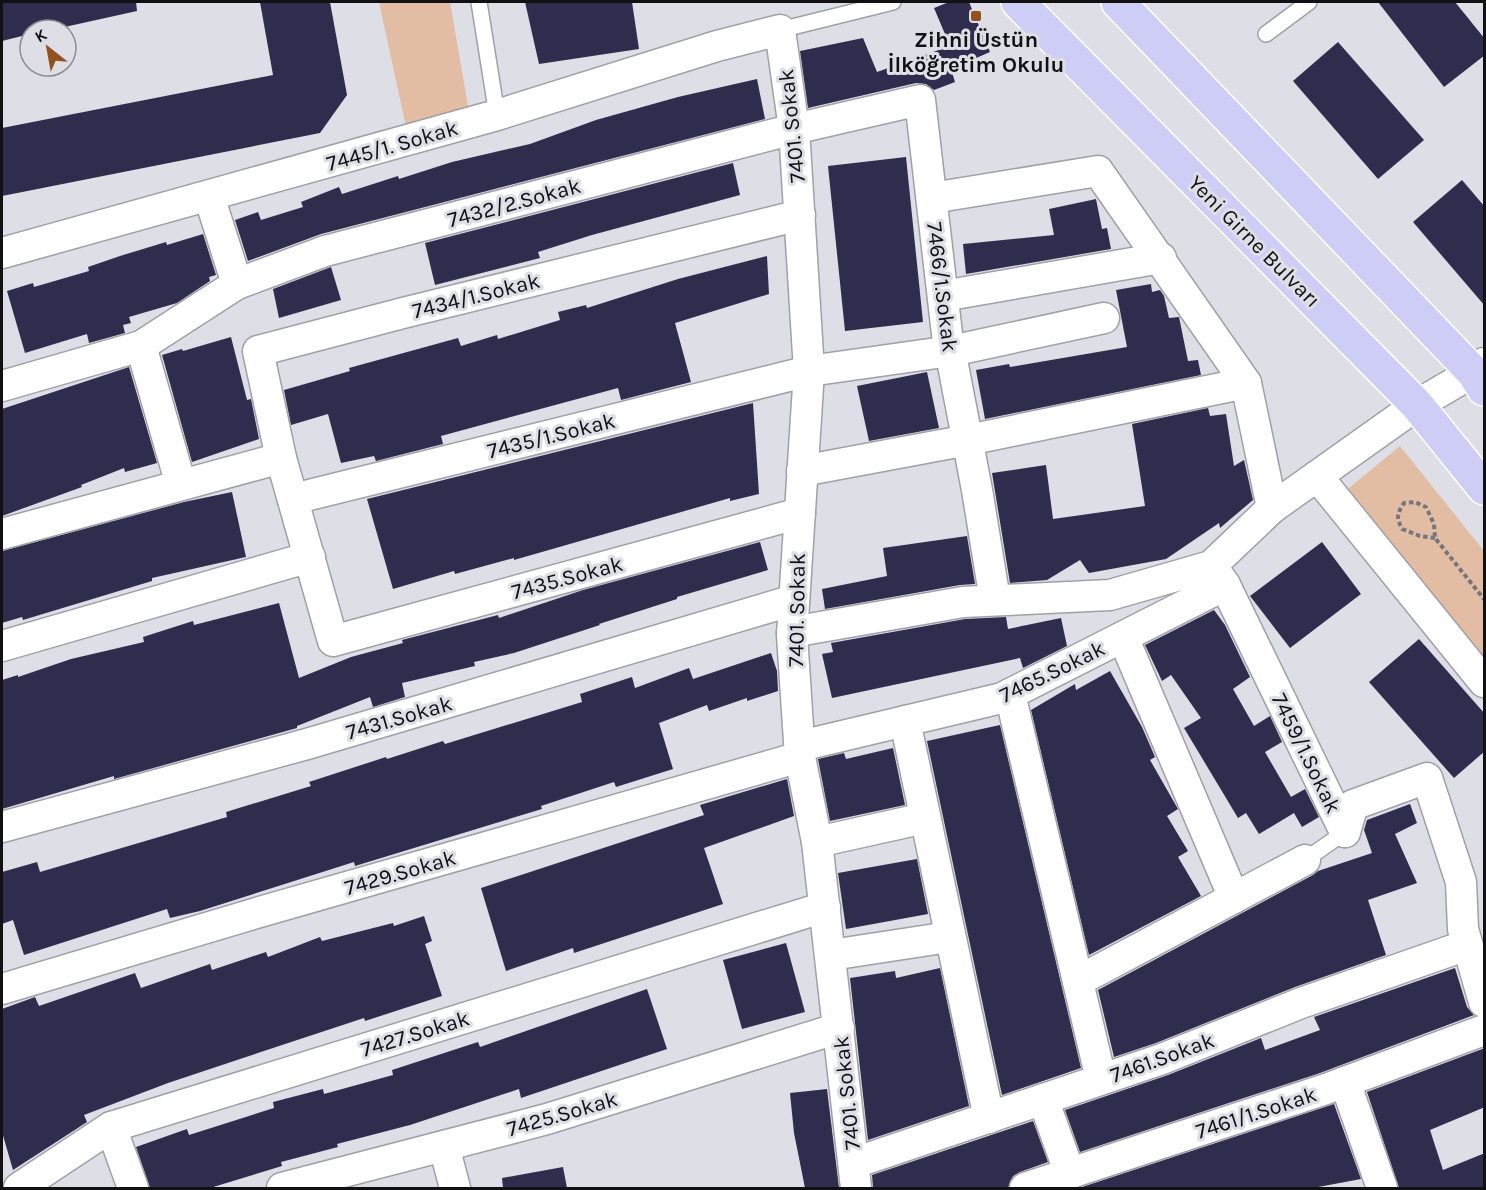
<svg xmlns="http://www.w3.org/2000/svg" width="1486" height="1190" font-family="Karla,sans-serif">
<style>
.green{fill:#e3bda3}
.building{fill:#2f2d4e}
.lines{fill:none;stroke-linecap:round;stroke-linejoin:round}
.service-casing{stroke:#a0a0a8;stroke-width:18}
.minor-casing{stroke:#a0a0a8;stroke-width:33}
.primary-casing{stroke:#fff;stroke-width:36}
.path{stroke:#76767c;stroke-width:4;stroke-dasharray:4.5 3;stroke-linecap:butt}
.service{stroke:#fff;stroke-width:15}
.minor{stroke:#fff;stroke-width:30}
.primary{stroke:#cecdf6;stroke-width:33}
.poi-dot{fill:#93511e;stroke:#dedee7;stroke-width:2}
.labels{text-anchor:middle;stroke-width:6;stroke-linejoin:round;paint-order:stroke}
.poi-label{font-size:22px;font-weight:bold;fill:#111114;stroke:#dedee7}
.street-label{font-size:22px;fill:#111114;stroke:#dedee7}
</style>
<rect width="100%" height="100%" fill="#dedee7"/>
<!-- green -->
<g class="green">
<path d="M379,2H450L470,117L408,136Z"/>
<path d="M1400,446L1484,551V692L1332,502Z"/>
</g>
<!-- building -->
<g class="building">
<path d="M2,2H136L137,11L51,30H30V34L2,41Z"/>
<path d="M260,2H330L347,95L320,133L2,196V128L273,75Z"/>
<path d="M525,2H632L639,49L539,64Z"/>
<path d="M949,2H969L990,52L951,69L955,82L934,90L926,84L916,83L808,108L800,51L863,38L877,72L950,46L934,8Z"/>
<path d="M1378,2H1455L1485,39V55L1444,87Z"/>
<path d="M1338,42L1424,140L1378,179L1293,81Z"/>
<path d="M757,79L765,119L321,234L248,261L235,220L258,212L261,220L303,207L301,202L339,187L342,194L398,176L399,179L452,162L530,144L596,120L678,97Z"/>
<path d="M906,157L923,322L845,331L828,166Z"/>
<path d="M733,163L740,195L592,235L538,252L540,258L435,285L425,243Z"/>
<path d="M1462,180L1485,207V306L1413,222Z"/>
<path d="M1096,199L1102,229L1107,228L1111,249L966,274L963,244L1054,235L1049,209Z"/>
<path d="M203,234L216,275L209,277L210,281L177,303L129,317L131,323L123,325L125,333L89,343L87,334L25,353L7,291L33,283L34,287L89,271L88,267L120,256L166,242L167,245Z"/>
<path d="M767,256L769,294L675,323L691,382L621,400L618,388L441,436L443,444L376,461L374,456L341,463L328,414L291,425L284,390L350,371L349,368L458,338L461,346L497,335L498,339L560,320L558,312L586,305L587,308L678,279Z"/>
<path d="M331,267L341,300L279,318L273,289Z"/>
<path d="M1151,284L1152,292L1160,290L1164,296L1169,318L1179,317L1188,361L1198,360L1201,375L985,419L976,370L1009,364L1010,367L1127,347L1116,290Z"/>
<path d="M231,337L247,400L251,399L259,439L192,462L162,355L182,349L183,351Z"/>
<path d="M129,367L157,463L125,472L124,468L81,485L82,487L2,516V409Z"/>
<path d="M927,372L939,428L869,441L857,386Z"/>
<path d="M753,403L759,494L730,501V498L514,560V558L455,574L454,571L393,589L367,499Z"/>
<path d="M1208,408L1210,416L1226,414L1234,466L1244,460L1253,500L1220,528L1219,523L1166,559L1089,573L1080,560L1047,580L1010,583L992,473L1046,465L1053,519L1145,506L1132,424Z"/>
<path d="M232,492L246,557L152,578V581L23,620L22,617L2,623V551L184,502Z"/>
<path d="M967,536L975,584L960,585L825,609L822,589L887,576L883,548Z"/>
<path d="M760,542L768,570L677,597V599L599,624L600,625L514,653L474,662L475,666L402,683L405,697L373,707L370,697L297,726V728L114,779V776L2,809V680L18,675V677L71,659L144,642L143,637L193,621L194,625L279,603L299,678L351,657L403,643L402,640L498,615L499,618L583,590Z"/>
<path d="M1322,542L1361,594L1290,648L1250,596Z"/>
<path d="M1214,610L1225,625L1250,677L1233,689L1254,726L1270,716L1282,742L1265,752L1291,797L1305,789L1319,817L1302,827L1294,813L1259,834L1246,813L1238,818L1184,728L1201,718L1171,675L1162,681L1145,645Z"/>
<path d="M1006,617L1008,629L1061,618L1067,646L1023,668L1020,658L832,698L822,654L833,652L831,643L965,619Z"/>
<path d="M1419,639L1485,714V751L1454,778L1369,682Z"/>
<path d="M771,653L777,671L778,691L747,701V698L709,711L707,705L659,723L673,769L616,787L614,782L541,806L542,809L355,866L354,862L200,911L170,918L167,909L24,955L13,920L2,924V872L37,862L40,872L227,817L226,812L311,786L309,782L386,757L387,759L443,741L445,744L582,702L580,694L632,677L635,688L689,668L693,679Z"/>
<path d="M1110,671L1142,727L1155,757L1150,760L1178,809L1167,816L1188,851L1178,857L1201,896L1089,955L1031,710L1075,684L1076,690Z"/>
<path d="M1000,725L1081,1068L1002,1095L927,741Z"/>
<path d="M893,748L905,805L830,821L818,759L844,753L846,759Z"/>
<path d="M787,779L794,816L704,848L723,904L574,953L573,948L506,971L481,888L704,815L700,805Z"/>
<path d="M1410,804L1417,823L1395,834L1417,883L1368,900L1386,955L1295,987L1156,1043L1114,1057L1098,990L1313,875L1318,871L1372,853L1364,830L1367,820Z"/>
<path d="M917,859L928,914L846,929L838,873Z"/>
<path d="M424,916L432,941L425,944L442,996L365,1021L364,1018L246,1057L168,1083L84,1115L87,1122L13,1170L2,1132V1009L35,997L39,1006L135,973L141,988L210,964L212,970L266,952L268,957L320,937L322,941L393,923L394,926Z"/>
<path d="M786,943L805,1012L742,1029L723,960Z"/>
<path d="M940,968L969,1106L868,1140L850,978L895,971L896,978Z"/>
<path d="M1455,968L1467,1007L1474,1015L1320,1073L1080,1152L1065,1110L1168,1075L1261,1038L1265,1050L1320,1030L1314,1017Z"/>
<path d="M647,989L667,1049L521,1098L519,1089L410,1125L337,1144L338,1147L281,1162L282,1166L210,1188H150L136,1147L187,1129L189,1135L274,1108L273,1102L323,1089L324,1094L393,1075L392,1070L478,1042L480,1047Z"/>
<path d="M1485,1048V1107L1430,1130L1443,1170L1485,1153V1188H1399L1367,1092Z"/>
<path d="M827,1089L839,1188H805L794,1133L790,1093Z"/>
<path d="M1334,1104L1361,1179L1313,1188H1079Z"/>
<path d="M1033,1121L1048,1162L1020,1172L1013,1176L1008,1188H873L872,1175Z"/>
<path d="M563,1167L567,1188H503L502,1178Z"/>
</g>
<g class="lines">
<!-- service casing -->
<g class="service-casing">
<g id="service">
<path d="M479,2L497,115"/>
<path d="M780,30L893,2"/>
<path d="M1266,34L1309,2"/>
<path d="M1305,860L1345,832"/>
</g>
</g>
<!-- minor casing -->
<g class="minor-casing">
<g id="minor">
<path d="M209,196L237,284"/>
<path d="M932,198L1098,171L1246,383L1272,508"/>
<path d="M800,215L403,313L258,351L281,458L333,641L800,513"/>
<path d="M2,253L497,115L717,46L780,30L794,129L809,371L792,635L800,757L817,842L856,1188"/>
<path d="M943,296L1161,258"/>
<path d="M141,346L181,485"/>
<path d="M2,386L141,346L237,284L325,251L794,129L920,100L947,334L977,490L995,600"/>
<path d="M802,471L968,440L1246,383"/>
<path d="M1317,476L1484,682"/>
<path d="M293,499L809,371L951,351L1104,318"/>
<path d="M2,534L281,458"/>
<path d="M1213,568L1225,585L1345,832"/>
<path d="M792,632L963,602L1110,595L1211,566L1272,508L1417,405L1473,372L1484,363"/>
<path d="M1123,637L1234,898"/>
<path d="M2,646L310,557"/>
<path d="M1010,694L1101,1079"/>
<path d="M905,721L989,1118"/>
<path d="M800,746L1002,698L1225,585"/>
<path d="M2,827L307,744L794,600"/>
<path d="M1345,832L1353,805L1427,778L1461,882L1463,929L1484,1002"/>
<path d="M817,842L925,818"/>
<path d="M831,955L949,937"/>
<path d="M1078,981L1305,860"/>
<path d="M2,989L253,914L800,757"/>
<path d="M1345,1082L1382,1188"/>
<path d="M1043,1099L1070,1174"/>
<path d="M111,1127L133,1188"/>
<path d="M444,1146L455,1188"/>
<path d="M854,1163L1162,1059L1301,1003L1467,945"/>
<path d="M19,1188L111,1127L825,907"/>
<path d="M282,1188L547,1119L839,1028"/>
<path d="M1025,1188L1326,1089L1484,1030"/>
</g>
</g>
<!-- primary casing -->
<g class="primary-casing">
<g id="primary">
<path d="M1018,2L1417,405L1484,488"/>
<path d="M1118,2L1473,372L1484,389"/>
</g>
</g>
<!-- path -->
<path class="path" d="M1435,538L1420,536L1402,529C1396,517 1397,514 1404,503L1415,502L1426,507L1434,524L1435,538L1484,599"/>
<!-- service -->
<use href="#service" class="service"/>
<!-- minor -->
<use href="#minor" class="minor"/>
<!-- primary -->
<use href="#primary" class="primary"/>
</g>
<!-- markers -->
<rect class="poi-dot" x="970" y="10" width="12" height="12" rx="3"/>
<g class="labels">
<!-- poi labels -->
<g class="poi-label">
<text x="976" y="47">Zihni Üstün<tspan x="976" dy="25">İlköğretim Okulu</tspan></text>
</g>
<!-- street labels -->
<g class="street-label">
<text transform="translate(791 126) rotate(-96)" y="8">7401. Sokak</text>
<text transform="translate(392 145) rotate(-16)" y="8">7445/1. Sokak</text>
<text transform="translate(514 202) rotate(-15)" y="8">7432/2.Sokak</text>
<text transform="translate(1255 241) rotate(45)" y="8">Yeni Girne Bulvarı</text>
<text transform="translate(943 287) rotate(83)" y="8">7466/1.Sokak</text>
<text transform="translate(476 295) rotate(-14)" y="8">7434/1.Sokak</text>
<text transform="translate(551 435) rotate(-14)" y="8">7435/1.Sokak</text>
<text transform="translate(567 577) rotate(-15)" y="8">7435.Sokak</text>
<text transform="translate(796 610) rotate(-89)" y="8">7401. Sokak</text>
<text transform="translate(1052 671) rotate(-26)" y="8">7465.Sokak</text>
<text transform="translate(399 717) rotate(-16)" y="8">7431.Sokak</text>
<text transform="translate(1307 753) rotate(64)" y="8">7459/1.Sokak</text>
<text transform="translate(400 872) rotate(-16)" y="8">7429.Sokak</text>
<text transform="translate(415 1033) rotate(-17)" y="8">7427.Sokak</text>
<text transform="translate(1162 1057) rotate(-20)" y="8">7461.Sokak</text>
<text transform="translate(846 1093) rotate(-96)" y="8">7401. Sokak</text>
<text transform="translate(1256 1112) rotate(-18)" y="8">7461/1.Sokak</text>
<text transform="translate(562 1113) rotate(-16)" y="8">7425.Sokak</text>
</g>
</g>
<!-- border -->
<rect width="1486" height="1190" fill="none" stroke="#111114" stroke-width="6"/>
<!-- north arrow -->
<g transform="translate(48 48) rotate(329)"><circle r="28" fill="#dedee7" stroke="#8c8c93" stroke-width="1.5"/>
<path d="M0-4.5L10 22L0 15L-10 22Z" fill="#93511e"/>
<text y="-9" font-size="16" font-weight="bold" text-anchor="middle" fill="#111114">K</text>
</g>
</svg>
